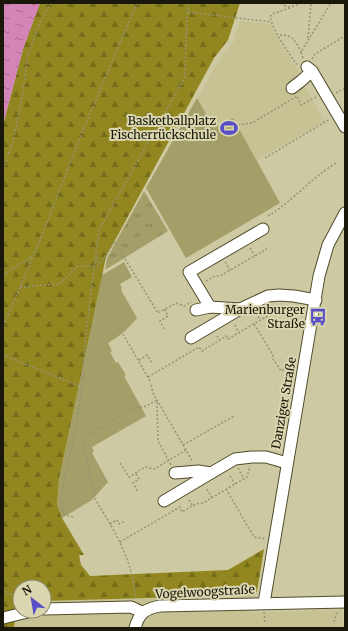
<svg xmlns="http://www.w3.org/2000/svg" width="348" height="631" font-family="Merriweather,serif">
<style>
.built{fill:#c7c294}
.green{fill:#a49e68}
.forest{fill:url(#forest-firs)}
.park{fill:url(#park-tufts)}
.water{fill:url(#water-ripples)}
.lines{fill:none;stroke-linecap:round;stroke-linejoin:round}
.minor-casing{stroke:#504c2a;stroke-width:13}
.path{stroke:#969374;stroke-width:1.5;stroke-dasharray:2 2;stroke-linecap:butt}
.minor{stroke:#fff;stroke-width:11}
.labels{text-anchor:middle;stroke-width:4;stroke-linejoin:round;paint-order:stroke}
.poi-label{font-size:12px;fill:#191709;stroke:#dad6b0;text-anchor:end}
.street-label{font-size:12px;fill:#191709;stroke:#dad6b0}
</style>
<defs>
<pattern id="forest-firs" width="22" height="20" patternUnits="userSpaceOnUse"><rect width="22" height="20" fill="#918620"/><path d="M5 1l3.5 6h-7zM16 11l3.5 6h-7z" fill="#766d1a"/></pattern>
<pattern id="park-tufts" width="24" height="20" patternUnits="userSpaceOnUse"><rect width="24" height="20" fill="#a49e68"/><path d="M3 7l-1-3M5 7V3M7 7l1-3M15 17l-1-3M17 17v-4M19 17l1-3" fill="none" stroke="#858054"/></pattern>
<pattern id="water-ripples" width="26" height="14" patternUnits="userSpaceOnUse"><rect width="26" height="14" fill="#d484b6"/><path d="M2 4q2-2 4 0t4 0M15 11q2-2 4 0t4 0" fill="none" stroke="#ab6b92"/></pattern>
</defs>
<rect width="100%" height="100%" fill="#cdc9a3"/>
<!-- built -->
<g class="built">
<path d="M240,21L270,24L300,75L299,78L325,121L257,160L280,203L186,258L146,188L220,58L233,43Z"/>
<path d="M257,592L253,613L342,609L343,628H14L16,608L20,607V611H44V601L253,595Z"/>
</g>
<!-- green -->
<g class="green">
<path d="M197,98L214,128L233,118L280,203L186,258L146,188Z"/>
<path d="M124,262L132,277L120,284L122,288L121,290L137,318C128,329 120,336 108,343L112,351L110,352L116,363L118,362L126,375L124,376L146,416L92,447L94,452L92,453L108,482L92,500L62,518L57,505L59,479L102,275Z"/>
</g>
<!-- forest -->
<path class="forest" d="M40,3H240L228,40L214,58L106,257L59,479L57,505L62,518L84,555H79L81,565L90,576L228,570L264,549L257,592L253,595L44,601V587H20V607L16,608L14,628H3V125L23,49Z"/>
<!-- park -->
<path class="park" d="M144,191L168,231L105,270L107,258Z"/>
<!-- water -->
<path class="water" d="M3,3H40L23,49L3,125Z"/>
<g class="lines">
<!-- minor casing -->
<g class="minor-casing">
<g id="minor">
<path d="M307,67L312,71L345,127"/>
<path d="M292,88L301,81L312,71"/>
<path d="M210,307L189,272L263,229"/>
<path d="M196,310L210,307L240,309L268,296L279,295L294,296L316,300"/>
<path d="M191,338L240,309"/>
<path d="M175,473L198,471L211,473L235,459L252,457H266L287,463"/>
<path d="M164,501L211,473"/>
<path d="M264,603L319,276L328,245L345,213"/>
<path d="M44,609L131,607L142,612"/>
<path d="M3,618L32,611"/>
<path d="M135,628C139,613 145,609 160,606L345,602"/>
</g>
</g>
<!-- path -->
<g class="path">
<path d="M281,3C288,10 294,6 301,3"/>
<path d="M290,8L272,14L270,17C274,33 287,49 296,64H298"/>
<path d="M188,12L271,22"/>
<path d="M280,35C294,35 295,41 301,52"/>
<path d="M308,38L311,3"/>
<path d="M303,58L301,52L331,3"/>
<path d="M312,59L315,54L345,36"/>
<path d="M336,93L345,88"/>
<path d="M297,97L301,105L316,97"/>
<path d="M238,125L252,123L296,97"/>
<path d="M265,158L330,119"/>
<path d="M3,169L13,142L22,98L28,55L41,20L51,3"/>
<path d="M268,216C293,201 311,178 336,163"/>
<path d="M250,248L255,256"/>
<path d="M96,253L98,266L115,241L119,249L158,313L176,303L184,306L191,302"/>
<path d="M225,262L230,270"/>
<path d="M3,275L33,256"/>
<path d="M206,281L215,276H220L267,249"/>
<path d="M20,287L59,284L78,266H94"/>
<path d="M256,313L260,320"/>
<path d="M254,324L273,355V359L281,371L290,366L295,367"/>
<path d="M235,325L239,333"/>
<path d="M3,326L34,255L82,133L137,3"/>
<path d="M164,329L160,321L168,316L165,309"/>
<path d="M123,334L150,381"/>
<path d="M217,336L219,340"/>
<path d="M3,355L82,387"/>
<path d="M139,360L147,355L152,363"/>
<path d="M148,377L199,347L202,351L226,336L228,339L276,311L277,305"/>
<path d="M151,385L153,393L193,462"/>
<path d="M157,402L158,441L171,465"/>
<path d="M183,445L234,416"/>
<path d="M120,463L129,477L145,467L154,469L186,450"/>
<path d="M238,468L244,479"/>
<path d="M136,474L139,479L133,483L138,492"/>
<path d="M230,476L235,484"/>
<path d="M207,489L212,498"/>
<path d="M226,489L254,537L266,539"/>
<path d="M189,500L192,505"/>
<path d="M73,517L63,514L61,504L64,480L76,428L82,387L86,333L99,230L185,77L186,37L188,3"/>
<path d="M110,524L117,520L119,524L125,521"/>
<path d="M120,542L180,507L182,512L196,504L203,503L247,477L250,466"/>
<path d="M3,590L20,599"/>
<path d="M134,599C136,592 134,587 133,581C127,550 111,525 95,499V493L91,483L84,445V440L87,435L109,423L125,412L137,407H144L157,400"/>
<path d="M264,612L265,624"/>
<path d="M334,622L337,612"/>
</g>
<!-- minor -->
<use href="#minor" class="minor"/>
</g>
<!-- icons -->
<defs>
<g id="stadium-bare" transform="scale(1.38)"><path d="M0-5a6.5 5 0 1 0 0 10a6.5 5 0 1 0 0-10ZM-3.5-1.8h7v3.6h-7Z" fill="#5a4ec6" stroke="#dad6b0" stroke-width="2.5" paint-order="stroke"/></g>
<g id="bus-bare" transform="scale(1.38)"><path d="M-5-6H5V4H4V6H2V4H-2V6H-4V4H-5ZM-3.5-4V0h7V-4ZM-3.5 1.2v1.5H-2V1.2ZM2 1.2v1.5H3.5V1.2Z" fill="#5a4ec6" stroke="#dad6b0" stroke-width="2.5" paint-order="stroke"/></g>
</defs>
<g fill-rule="evenodd">
<use href="#stadium-bare" x="229" y="128"/>
<use href="#bus-bare" x="318" y="317"/>
</g>
<g class="labels">
<!-- poi labels -->
<g class="poi-label">
<text x="216" y="125">Basketballplatz<tspan x="216" dy="14">Fischerrückschule</tspan></text>
<text x="305" y="314">Marienburger<tspan x="305" dy="14">Straße</tspan></text>
</g>
<!-- street labels -->
<g class="street-label">
<text transform="translate(284 403) rotate(-80)" y="4">Danziger Straße</text>
<text transform="translate(205 592) rotate(-3)" y="4">Vogelwoogstraße</text>
</g>
</g>
<!-- border -->
<rect width="348" height="631" fill="none" stroke="#191709" stroke-width="8"/>
<!-- north arrow -->
<g transform="translate(32 599) rotate(329)"><circle r="19" fill="#dad6b0" stroke="#8d8a6d"/>
<path d="M0-3L7 15L0 10L-7 15Z" fill="#5a4ec6"/>
<text y="-6" font-size="11" font-weight="bold" text-anchor="middle" fill="#191709">N</text>
</g>
</svg>
